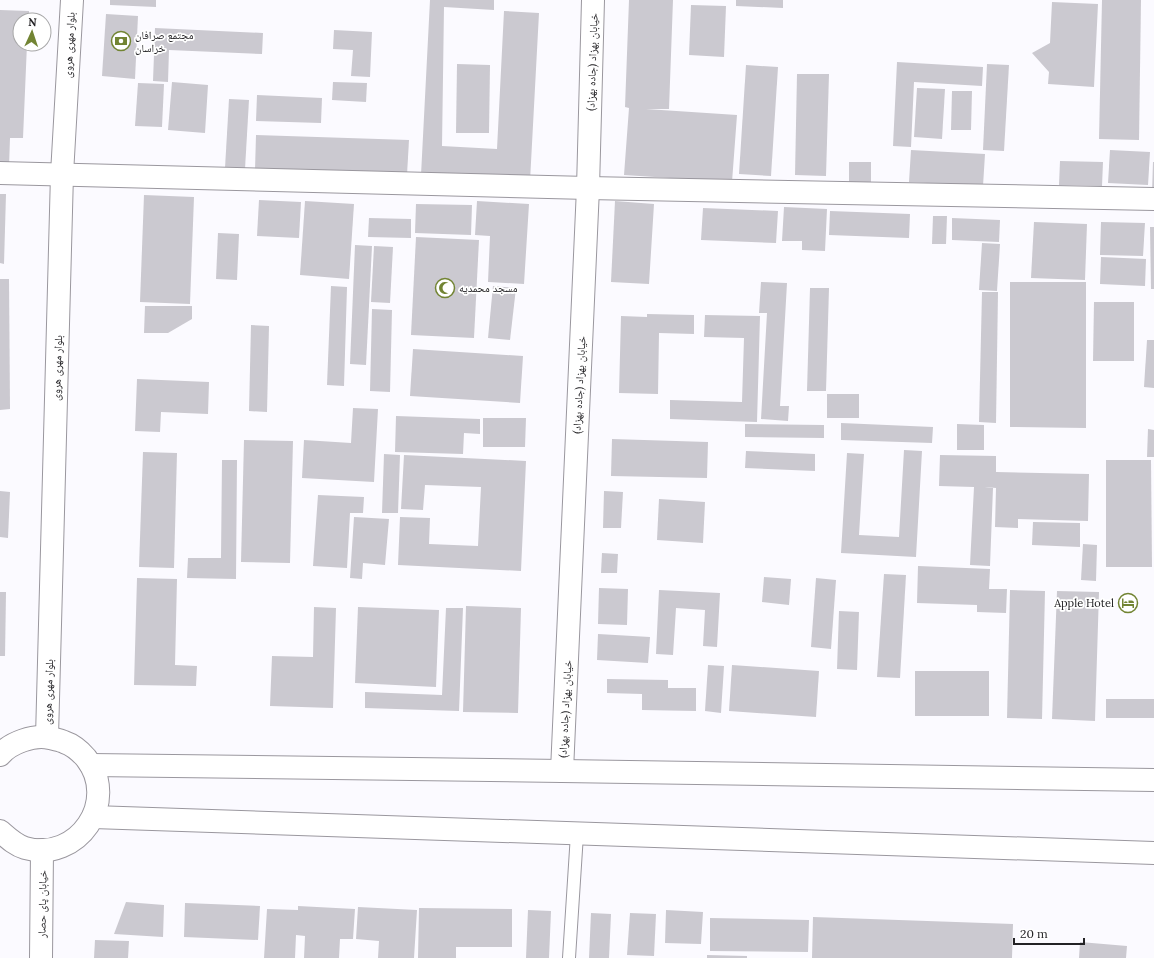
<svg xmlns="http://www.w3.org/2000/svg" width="1154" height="958" font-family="Lora,'Noto Naskh Arabic',serif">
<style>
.building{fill:#cbc9d0}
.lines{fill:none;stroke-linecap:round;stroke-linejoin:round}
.service-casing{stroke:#9a979e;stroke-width:14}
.minor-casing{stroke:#9a979e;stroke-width:24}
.tertiary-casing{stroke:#9a979e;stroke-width:24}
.trunk-casing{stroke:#9a979e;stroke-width:24}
.service{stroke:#fff;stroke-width:12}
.minor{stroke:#fff;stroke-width:22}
.tertiary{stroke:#fff;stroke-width:22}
.trunk{stroke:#fff;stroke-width:22}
.labels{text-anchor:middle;stroke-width:3.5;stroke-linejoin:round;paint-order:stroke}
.poi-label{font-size:11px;fill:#232225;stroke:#fff;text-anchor:start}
.street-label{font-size:11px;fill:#232225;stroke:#fff}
</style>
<rect width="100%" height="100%" fill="#fbfaff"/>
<!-- building -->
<g class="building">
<path d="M110,0H156V7L110,5Z"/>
<path d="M430,0H494V10L444,7L442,146L497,149L504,11L539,13L530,181L421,175Z"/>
<path d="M629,0H673L669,109H646L737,115L732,182L624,175L629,108L625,107Z"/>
<path d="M736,0H783V8L736,6Z"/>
<path d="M1102,0H1141L1139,140L1099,139Z"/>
<path d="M1052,2L1098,4L1094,87L1048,84L1049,72L1032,53L1050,43Z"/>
<path d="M691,5L726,6L724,57L689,55Z"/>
<path d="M0,10L29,11V20H20V44H27L23,138H10L9,167L0,166Z"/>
<path d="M106,14L138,16L135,79L102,76Z"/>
<path d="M155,28L263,33L262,54L169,50L168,82L153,81Z"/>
<path d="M334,30L372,32L370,77L351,76L353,50L333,49Z"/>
<path d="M897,62L983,67L982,86L914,82L911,147L893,146Z"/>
<path d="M457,64L490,65L489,133H456Z"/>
<path d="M987,64L1009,65L1004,151L983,150Z"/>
<path d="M746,65L778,67L771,176L739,174Z"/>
<path d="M797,74H829L826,176L795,175Z"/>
<path d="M172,82L208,85L205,133L168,130Z"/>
<path d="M333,82L367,83L366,102L332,100Z"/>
<path d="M138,83L164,84L162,127L135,126Z"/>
<path d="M917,88L945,89L942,139L914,137Z"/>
<path d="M952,91H972L971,130H951Z"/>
<path d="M257,95L322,98L321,123L256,121Z"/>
<path d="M229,99L249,100L245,169L225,168Z"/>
<path d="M256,135L409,140L407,175L255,170Z"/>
<path d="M911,150L985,154L983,186L909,182Z"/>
<path d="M1110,150L1150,152L1148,185L1108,183Z"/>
<path d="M1060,161L1103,162L1102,186L1059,185Z"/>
<path d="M849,162H871V184L849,183Z"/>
<path d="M1153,162H1154V193H1152Z"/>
<path d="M0,194H6L4,264L0,263Z"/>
<path d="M144,195L194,197L190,304L140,302Z"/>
<path d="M259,200L301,202L299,238L257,236Z"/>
<path d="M305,201L354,204L349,279L300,275Z"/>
<path d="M477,201L529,204L524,284L488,282L490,236L475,235Z"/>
<path d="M615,201L654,204L649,284L611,282Z"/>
<path d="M416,204L472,205L471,235L415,233Z"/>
<path d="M784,207L827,209L825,251L802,250V241H782Z"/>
<path d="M703,208L778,211L776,243L701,240Z"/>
<path d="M830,211L910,214L909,238L829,235Z"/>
<path d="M933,216H947L946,244H932Z"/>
<path d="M369,218L411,219V238L368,237Z"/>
<path d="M952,218L1000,220L999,242L952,240Z"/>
<path d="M1034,222L1087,224L1085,280L1031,278Z"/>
<path d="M1101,222L1145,223L1143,256L1100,255Z"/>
<path d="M1150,227H1154V289H1151Z"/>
<path d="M218,233L239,234L237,280L216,279Z"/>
<path d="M416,237L479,240L474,338L411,335Z"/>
<path d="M982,243L1000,244L997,291L979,290Z"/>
<path d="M355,245L372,246L366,365L350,364Z"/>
<path d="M374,246L393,247L390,303L371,302Z"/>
<path d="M1101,257L1146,259L1145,286L1100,284Z"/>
<path d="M0,279H9L10,409L0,410Z"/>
<path d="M761,282L787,283L780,406H789L788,421L761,419L767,313H759Z"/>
<path d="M1010,282H1086V428L1010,427Z"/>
<path d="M331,286L347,287L344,386L327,385Z"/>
<path d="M493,286L516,288L510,340L488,338Z"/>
<path d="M810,288H829L826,391H807Z"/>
<path d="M982,292H998L996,423L979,422Z"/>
<path d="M1094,302H1134V361H1093Z"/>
<path d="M145,306H192V319L168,333H144Z"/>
<path d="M372,309L392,310L390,392L370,391Z"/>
<path d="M647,314L694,315V334L659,333L658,394L619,393L621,316L647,317Z"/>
<path d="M705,315L760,316L757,422L670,419V400L742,402L744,338L704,337Z"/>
<path d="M251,325L269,326L267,412L249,411Z"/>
<path d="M1147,340H1154V388L1144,387Z"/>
<path d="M413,349L523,356L520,403L410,396Z"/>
<path d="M137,379L209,382L208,414L161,412L160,432L135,431Z"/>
<rect x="827" y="394" width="32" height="24"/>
<path d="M353,408L378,409L374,482L302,478L304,440L351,443Z"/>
<path d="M396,416L480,419V434L464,433L463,454L395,452Z"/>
<path d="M483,418H526L525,447H483Z"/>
<path d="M841,423L933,427L932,443L841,440Z"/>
<path d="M745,424L824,425V438L745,437Z"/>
<path d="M957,424L984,425V450H957Z"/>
<path d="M1148,429L1154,430V457H1147Z"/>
<path d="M612,439L708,442L707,478L611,476Z"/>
<path d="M244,440L293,441L290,563L241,562Z"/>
<path d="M904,450L922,451L916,557L841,553L847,453L864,454L859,535L899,537Z"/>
<path d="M746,451L815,454V471L745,468Z"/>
<path d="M143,452L177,453L174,568L139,567Z"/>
<path d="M384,454L400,455L398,513H382Z"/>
<path d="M404,455L526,461L521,571L398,565L400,517L430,518L429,544L478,546L481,487L425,485L423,510L401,509Z"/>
<path d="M940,455L996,456V472L1089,474L1088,521L1018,519V528L995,527L996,488L985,487L993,488L990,566L970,565L974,487L939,486Z"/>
<path d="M222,460H237L236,579L187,578L188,558H221Z"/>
<path d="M1106,460H1151L1152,567H1106Z"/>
<path d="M0,491L10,492L8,538L0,537Z"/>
<path d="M604,491L623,492L621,528H603Z"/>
<path d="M318,495L364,497L363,513H350L347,568L313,566Z"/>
<path d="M659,499L705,502L703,543L657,540Z"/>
<path d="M354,517L389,519L385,565L363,563L362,579L350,578Z"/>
<path d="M1033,522L1080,523V547L1032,545Z"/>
<path d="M1083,544L1097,545L1096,581L1081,580Z"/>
<path d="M602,553L618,554L617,573H601Z"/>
<path d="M918,566L990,569L989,589H1007L1006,613L977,612V605L917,603Z"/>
<path d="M884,574L906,575L900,678L877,677Z"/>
<path d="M764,577L791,579L789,605L762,602Z"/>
<path d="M137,578L177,579L175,665L197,666L196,686L134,685Z"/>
<path d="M816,578L836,580L831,649L811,647Z"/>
<path d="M599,588L628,589L627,625L598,624Z"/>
<path d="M659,590L720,593L717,647L703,646L705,610L676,608L673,655L656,654Z"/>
<path d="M1010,590L1045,591L1042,719L1007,718Z"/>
<path d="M1057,591L1099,592L1095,721L1052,719Z"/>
<path d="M0,592H6L5,656H0Z"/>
<path d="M466,606L521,608L518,713L463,712Z"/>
<path d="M314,607L336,608L333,708L270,706L272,656L313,657Z"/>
<path d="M358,607L439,610L436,687L355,683Z"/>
<path d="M446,608H463L459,711L365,708V692L442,695Z"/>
<path d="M839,611L859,612L857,670L837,669Z"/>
<path d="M598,634L650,637L648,663L597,660Z"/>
<path d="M708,665L724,666L721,713L705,711Z"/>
<path d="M732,665L819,671L816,717L729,711Z"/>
<rect x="915" y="671" width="74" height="45"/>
<path d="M607,679L668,680V688H696V711L642,710V694L607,693Z"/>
<rect x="1106" y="699" width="48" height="19"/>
<path d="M126,902L164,905L163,937L114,934Z"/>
<path d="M185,903L260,906L258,940L184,937Z"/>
<path d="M298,906L355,909L353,939H340L339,958H304L305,936L296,935L295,958H264L267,909L298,910V921Z"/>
<path d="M358,907L417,910L414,958H378L379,941L356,939Z"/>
<path d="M419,908L512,909V947H456V958H418Z"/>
<path d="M528,910L551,911L549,958H526Z"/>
<path d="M666,910L703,912L701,944L665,943Z"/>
<path d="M591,913L611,914L609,958H589Z"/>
<path d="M630,913L656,914L654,956L627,955Z"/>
<path d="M813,917L1013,924L1012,958H812Z"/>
<path d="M710,918L809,920L808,952L710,951Z"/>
<path d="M95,940L129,941L128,958H94Z"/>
<path d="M1080,942L1127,946L1126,958H1079Z"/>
<path d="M707,955L747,956V958H707Z"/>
</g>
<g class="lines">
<!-- service casing -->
<g class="service-casing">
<path id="service" d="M569,958L577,834"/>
</g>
<!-- minor casing -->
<g class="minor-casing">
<path id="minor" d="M0,173L588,188L1154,199"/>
</g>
<!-- tertiary casing -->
<g class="tertiary-casing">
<g id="tertiary">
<path d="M562,771L588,188L593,0"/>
<path d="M41,958L42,850"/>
</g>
</g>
<!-- trunk casing -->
<g class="trunk-casing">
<g id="trunk">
<path d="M47,737L62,174L72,0"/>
<path d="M0,755C10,743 34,734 50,738C54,739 60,740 64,742C73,745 80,751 86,758C120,801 78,863 25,848C15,845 8,838 0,831"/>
<path d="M91,765L562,771L1154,780"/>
<path d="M93,817L1154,853"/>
</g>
</g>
<!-- service -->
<use href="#service" class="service"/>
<!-- minor -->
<use href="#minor" class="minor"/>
<!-- tertiary -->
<use href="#tertiary" class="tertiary"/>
<!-- trunk -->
<use href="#trunk" class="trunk"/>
</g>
<!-- icons -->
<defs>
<g id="bank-ring" transform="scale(1)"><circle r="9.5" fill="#fff" stroke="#728433" stroke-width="1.5"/><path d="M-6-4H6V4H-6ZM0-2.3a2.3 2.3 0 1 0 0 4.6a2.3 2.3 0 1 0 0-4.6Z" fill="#728433"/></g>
<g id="mosque-ring" transform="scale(1)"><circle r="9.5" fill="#fff" stroke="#728433" stroke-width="1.5"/><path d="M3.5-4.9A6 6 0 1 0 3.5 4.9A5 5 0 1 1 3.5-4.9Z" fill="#728433"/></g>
<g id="hotel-ring" transform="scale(1)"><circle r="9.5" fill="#fff" stroke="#728433" stroke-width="1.5"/><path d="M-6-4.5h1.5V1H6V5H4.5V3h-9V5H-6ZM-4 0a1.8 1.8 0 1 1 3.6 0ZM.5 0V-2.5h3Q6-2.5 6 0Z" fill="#728433"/></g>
</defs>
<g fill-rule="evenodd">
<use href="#bank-ring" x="121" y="41"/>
<use href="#mosque-ring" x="445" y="288"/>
<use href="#hotel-ring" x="1128" y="603"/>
</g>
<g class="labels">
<!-- poi labels -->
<g class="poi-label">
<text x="135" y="39">مجتمع صرافان<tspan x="135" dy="13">خراسان</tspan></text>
<text x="459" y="292">مسجد محمدیه</text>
<text x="1114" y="607" text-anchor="end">Apple Hotel</text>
</g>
<!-- street labels -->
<g class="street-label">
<text transform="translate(69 45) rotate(-87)" y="4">بلوار مهری هروی</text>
<text transform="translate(592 62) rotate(-88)" y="4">خیابان بهزاد (جاده بهزاد)</text>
<text transform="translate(57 368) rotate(-88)" y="4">بلوار مهری هروی</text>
<text transform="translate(579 385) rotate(-87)" y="4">خیابان بهزاد (جاده بهزاد)</text>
<text transform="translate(48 692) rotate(-88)" y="4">بلوار مهری هروی</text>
<text transform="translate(565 709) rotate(-87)" y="4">خیابان بهزاد (جاده بهزاد)</text>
<text transform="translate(42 904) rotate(-89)" y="4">خیابان پای حصار</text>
</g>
</g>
<!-- north arrow -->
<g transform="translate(32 32) rotate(3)"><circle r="19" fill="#ffffff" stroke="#a7a7a8"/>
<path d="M0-3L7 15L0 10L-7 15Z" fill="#728433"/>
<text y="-6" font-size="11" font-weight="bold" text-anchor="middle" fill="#232225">N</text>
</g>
<!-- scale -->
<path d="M1014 938v6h70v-6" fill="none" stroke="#232225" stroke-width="2"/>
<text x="1020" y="938" font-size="12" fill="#232225" stroke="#ffffff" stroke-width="3" paint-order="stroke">20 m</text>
</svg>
